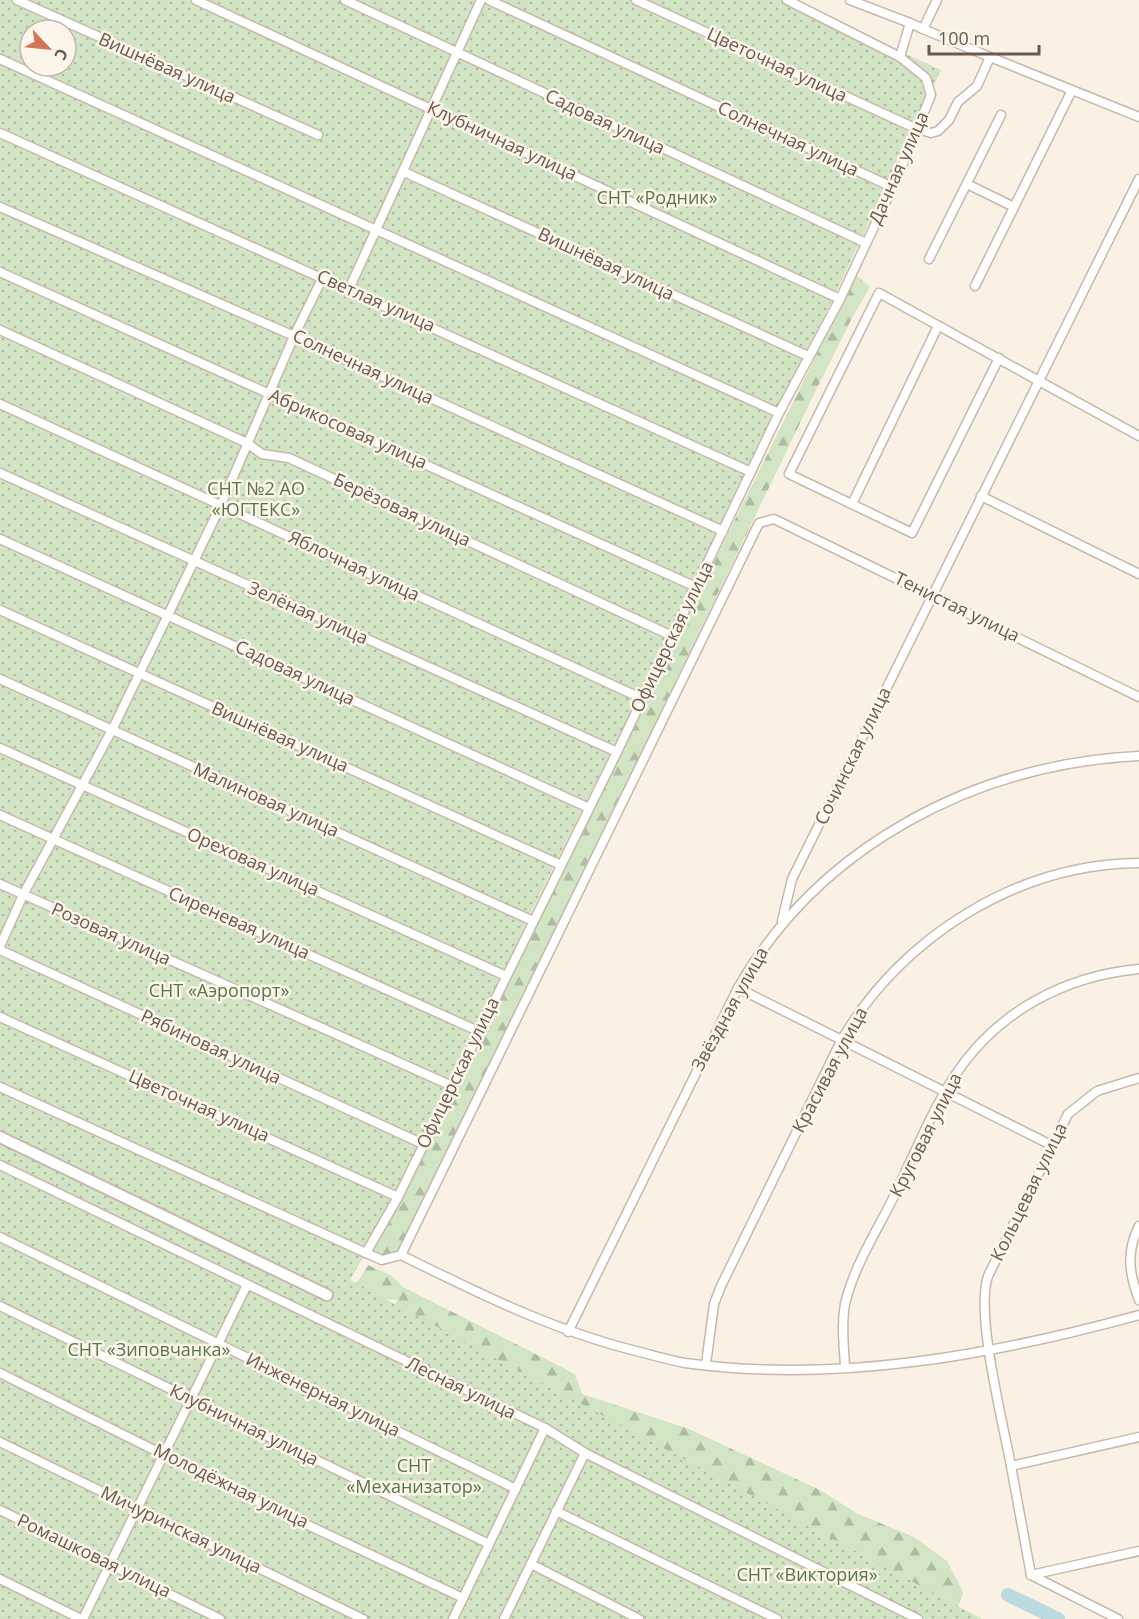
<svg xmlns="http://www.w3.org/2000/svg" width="1139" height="1619" font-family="'Open Sans',sans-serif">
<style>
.forest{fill:url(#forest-firs)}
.park{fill:url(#park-dots);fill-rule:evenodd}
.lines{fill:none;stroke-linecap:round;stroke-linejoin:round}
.river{stroke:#bbdadf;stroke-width:14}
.minor-casing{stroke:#c8b8ac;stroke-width:11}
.tertiary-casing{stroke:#c8b8ac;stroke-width:14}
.minor{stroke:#fff;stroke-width:8}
.tertiary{stroke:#fff;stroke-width:10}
.labels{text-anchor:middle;stroke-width:5;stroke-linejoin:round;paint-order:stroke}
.street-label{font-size:18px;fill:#6d594d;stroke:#fcf5e9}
.park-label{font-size:18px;fill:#57774a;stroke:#fcf5e9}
</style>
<defs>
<pattern id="forest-firs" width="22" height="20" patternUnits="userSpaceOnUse" patternTransform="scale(1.5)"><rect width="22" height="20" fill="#d1e4c4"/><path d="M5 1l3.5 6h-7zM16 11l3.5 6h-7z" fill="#aebca1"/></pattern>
<pattern id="park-dots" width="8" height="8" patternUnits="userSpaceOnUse" patternTransform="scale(1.5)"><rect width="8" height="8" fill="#d1e4c4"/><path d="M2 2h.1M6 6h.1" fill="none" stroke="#aebca1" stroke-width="1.8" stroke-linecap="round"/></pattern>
</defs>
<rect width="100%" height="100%" fill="#f9f1e4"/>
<!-- forest -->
<g class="forest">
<path d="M856,275L870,287L852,318L817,388L396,1260L372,1254Z"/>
<path d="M368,1265L392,1276L403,1287L575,1374L582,1394L689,1429L822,1491L856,1513L914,1537L947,1561L963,1592L954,1619L384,1319L398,1300L349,1296Z"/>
</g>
<!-- park -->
<path class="park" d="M0,0H787L941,70L749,476L533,908L398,1197L350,1280L982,1619H0ZM30,30H66V66H30Z"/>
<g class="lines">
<!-- river -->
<path class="river" d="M1008,1595L1058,1619"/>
<!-- minor casing -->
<g class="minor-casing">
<g id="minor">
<path d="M17,0L318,135"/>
<path d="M196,0L840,299"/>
<path d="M345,0L866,243"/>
<path d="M489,0L892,187"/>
<path d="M636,0L917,129L931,133L938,131L949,120L958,102L977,86L990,57L923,29"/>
<path d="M850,0L910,23"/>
<path d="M900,57L910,23L923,29L937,0"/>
<path d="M990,57L1139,117"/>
<path d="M0,59L779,413"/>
<path d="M0,133L751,472"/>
<path d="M404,172L808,356"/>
<path d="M967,184L1014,207"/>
<path d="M0,207L294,336L723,531"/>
<path d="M929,259L1001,115"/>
<path d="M0,272L696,587"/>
<path d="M975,286L1072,90"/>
<path d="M349,289L481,0"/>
<path d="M0,330L247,443L262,454L289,458L672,636"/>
<path d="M999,358L912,533L789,474L879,293L1139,436"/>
<path d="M0,404L643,699"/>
<path d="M0,473L617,752"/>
<path d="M981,496L1139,574"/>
<path d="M852,504L938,326"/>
<path d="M0,539L589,808"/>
<path d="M0,610L561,865"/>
<path d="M0,679L533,921"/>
<path d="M0,748L506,976"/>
<path d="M0,815L478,1031"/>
<path d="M0,884L452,1086"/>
<path d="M782,921L792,879L1139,179"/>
<path d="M0,946L23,895L112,730L168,615L221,505L294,336L323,277"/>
<path d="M0,950L423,1144"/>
<path d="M738,988L1051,1145"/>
<path d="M0,1017L398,1197"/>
<path d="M1139,1078L1097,1091L1068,1114L988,1276C975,1314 1003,1422 1011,1466L1139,1437"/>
<path d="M0,1087L366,1253L398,1197L617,752L779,413L840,299L898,176L931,95L926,78L900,57L787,0"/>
<path d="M0,1165L545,1428L585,1453L918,1619"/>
<path d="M1139,1226C1126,1252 1129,1273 1139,1300"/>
<path d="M0,1237L516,1489"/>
<path d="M366,1253L382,1260L401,1255L759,523L774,519L1139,697"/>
<path d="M401,1255C478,1293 552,1330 636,1351C652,1355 669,1360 685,1363C836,1384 993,1355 1139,1315"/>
<path d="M0,1306L489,1544"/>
<path d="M568,1332L738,988C820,845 976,764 1139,756"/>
<path d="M706,1364L714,1304L721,1286L841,1041C901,937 1017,864 1139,863"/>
<path d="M845,1367C844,1346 841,1325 845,1304C854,1265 879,1228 896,1192C915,1153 932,1110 956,1074C998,1011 1065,976 1139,969"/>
<path d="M0,1373L246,1496L463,1598"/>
<path d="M0,1442L363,1619"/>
<path d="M1011,1466L1031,1575L1139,1551"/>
<path d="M0,1510L220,1619"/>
<path d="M556,1511L777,1619"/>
<path d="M531,1564L639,1619"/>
<path d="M1031,1575L1118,1619"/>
<path d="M0,1579L81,1619"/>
<path d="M83,1619L247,1285"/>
<path d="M453,1619L545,1428"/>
<path d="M504,1619L585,1453"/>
</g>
</g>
<!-- tertiary casing -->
<g class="tertiary-casing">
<path id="tertiary" d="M0,1137L327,1295"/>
</g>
<!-- minor -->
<use href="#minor" class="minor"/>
<!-- tertiary -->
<use href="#tertiary" class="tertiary"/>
</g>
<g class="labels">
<!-- street labels -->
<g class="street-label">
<text transform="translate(777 65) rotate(25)" y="6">Цветочная улица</text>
<text transform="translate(167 68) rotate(24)" y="6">Вишнёвая улица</text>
<text transform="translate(605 122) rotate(25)" y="6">Садовая улица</text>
<text transform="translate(788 139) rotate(25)" y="6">Солнечная улица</text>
<text transform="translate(502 141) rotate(25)" y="6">Клубничная улица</text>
<text transform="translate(899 168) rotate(-66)" y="6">Дачная улица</text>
<text transform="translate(606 264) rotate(25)" y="6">Вишнёвая улица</text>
<text transform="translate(376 301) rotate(24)" y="6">Светлая улица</text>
<text transform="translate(363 367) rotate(25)" y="6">Солнечная улица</text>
<text transform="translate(348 429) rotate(24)" y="6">Абрикосовая улица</text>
<text transform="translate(402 510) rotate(25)" y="6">Берёзовая улица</text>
<text transform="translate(354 566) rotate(25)" y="6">Яблочная улица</text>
<text transform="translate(957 607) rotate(26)" y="6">Тенистая улица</text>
<text transform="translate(308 613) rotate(24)" y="6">Зелёная улица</text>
<text transform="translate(672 637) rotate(-64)" y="6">Офицерская улица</text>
<text transform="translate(295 673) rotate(25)" y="6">Садовая улица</text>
<text transform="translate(280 737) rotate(24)" y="6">Вишнёвая улица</text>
<text transform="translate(853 756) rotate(-64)" y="6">Сочинская улица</text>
<text transform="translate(266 800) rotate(24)" y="6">Малиновая улица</text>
<text transform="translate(253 862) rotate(24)" y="6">Ореховая улица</text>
<text transform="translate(239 923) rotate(24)" y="6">Сиреневая улица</text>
<text transform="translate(111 934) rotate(24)" y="6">Розовая улица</text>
<text transform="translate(730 1009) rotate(-61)" y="6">Звёздная улица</text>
<text transform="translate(211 1047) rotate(25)" y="6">Рябиновая улица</text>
<text transform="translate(830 1070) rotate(-62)" y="6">Красивая улица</text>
<text transform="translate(458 1073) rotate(-64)" y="6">Офицерская улица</text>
<text transform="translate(199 1106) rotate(24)" y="6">Цветочная улица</text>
<text transform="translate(926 1135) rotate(-63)" y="6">Круговая улица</text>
<text transform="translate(1029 1192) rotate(-64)" y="6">Кольцевая улица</text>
<text transform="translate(461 1388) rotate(26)" y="6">Лесная улица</text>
<text transform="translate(323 1395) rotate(26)" y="6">Инженерная улица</text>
<text transform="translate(244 1425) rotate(26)" y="6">Клубничная улица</text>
<text transform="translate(231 1486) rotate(26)" y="6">Молодёжная улица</text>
<text transform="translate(181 1530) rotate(26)" y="6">Мичуринская улица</text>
<text transform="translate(94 1556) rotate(26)" y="6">Ромашковая улица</text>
</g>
<!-- park labels -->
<g class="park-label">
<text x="657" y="204">СНТ «Родник»</text>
<text x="256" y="495">СНТ №2 АО<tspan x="256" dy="21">«ЮГТЕКС»</tspan></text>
<text x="219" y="997">СНТ «Аэропорт»</text>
<text x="149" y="1356">СНТ «Зиповчанка»</text>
<text x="414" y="1472">СНТ<tspan x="414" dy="21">«Механизатор»</tspan></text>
<text x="807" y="1581">СНТ «Виктория»</text>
</g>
</g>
<!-- north arrow -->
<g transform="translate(48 48) rotate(116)"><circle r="28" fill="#fcf5e9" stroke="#c3b7ab" stroke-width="1.5"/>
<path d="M0-4.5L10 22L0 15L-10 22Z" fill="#d37459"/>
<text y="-9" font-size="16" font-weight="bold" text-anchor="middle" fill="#6d594d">С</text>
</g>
<!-- scale -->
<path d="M929 45v9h110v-9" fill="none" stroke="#6d594d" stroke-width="3"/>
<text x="938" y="45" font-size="18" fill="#6d594d" stroke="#fcf5e9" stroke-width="4.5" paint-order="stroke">100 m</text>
</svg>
